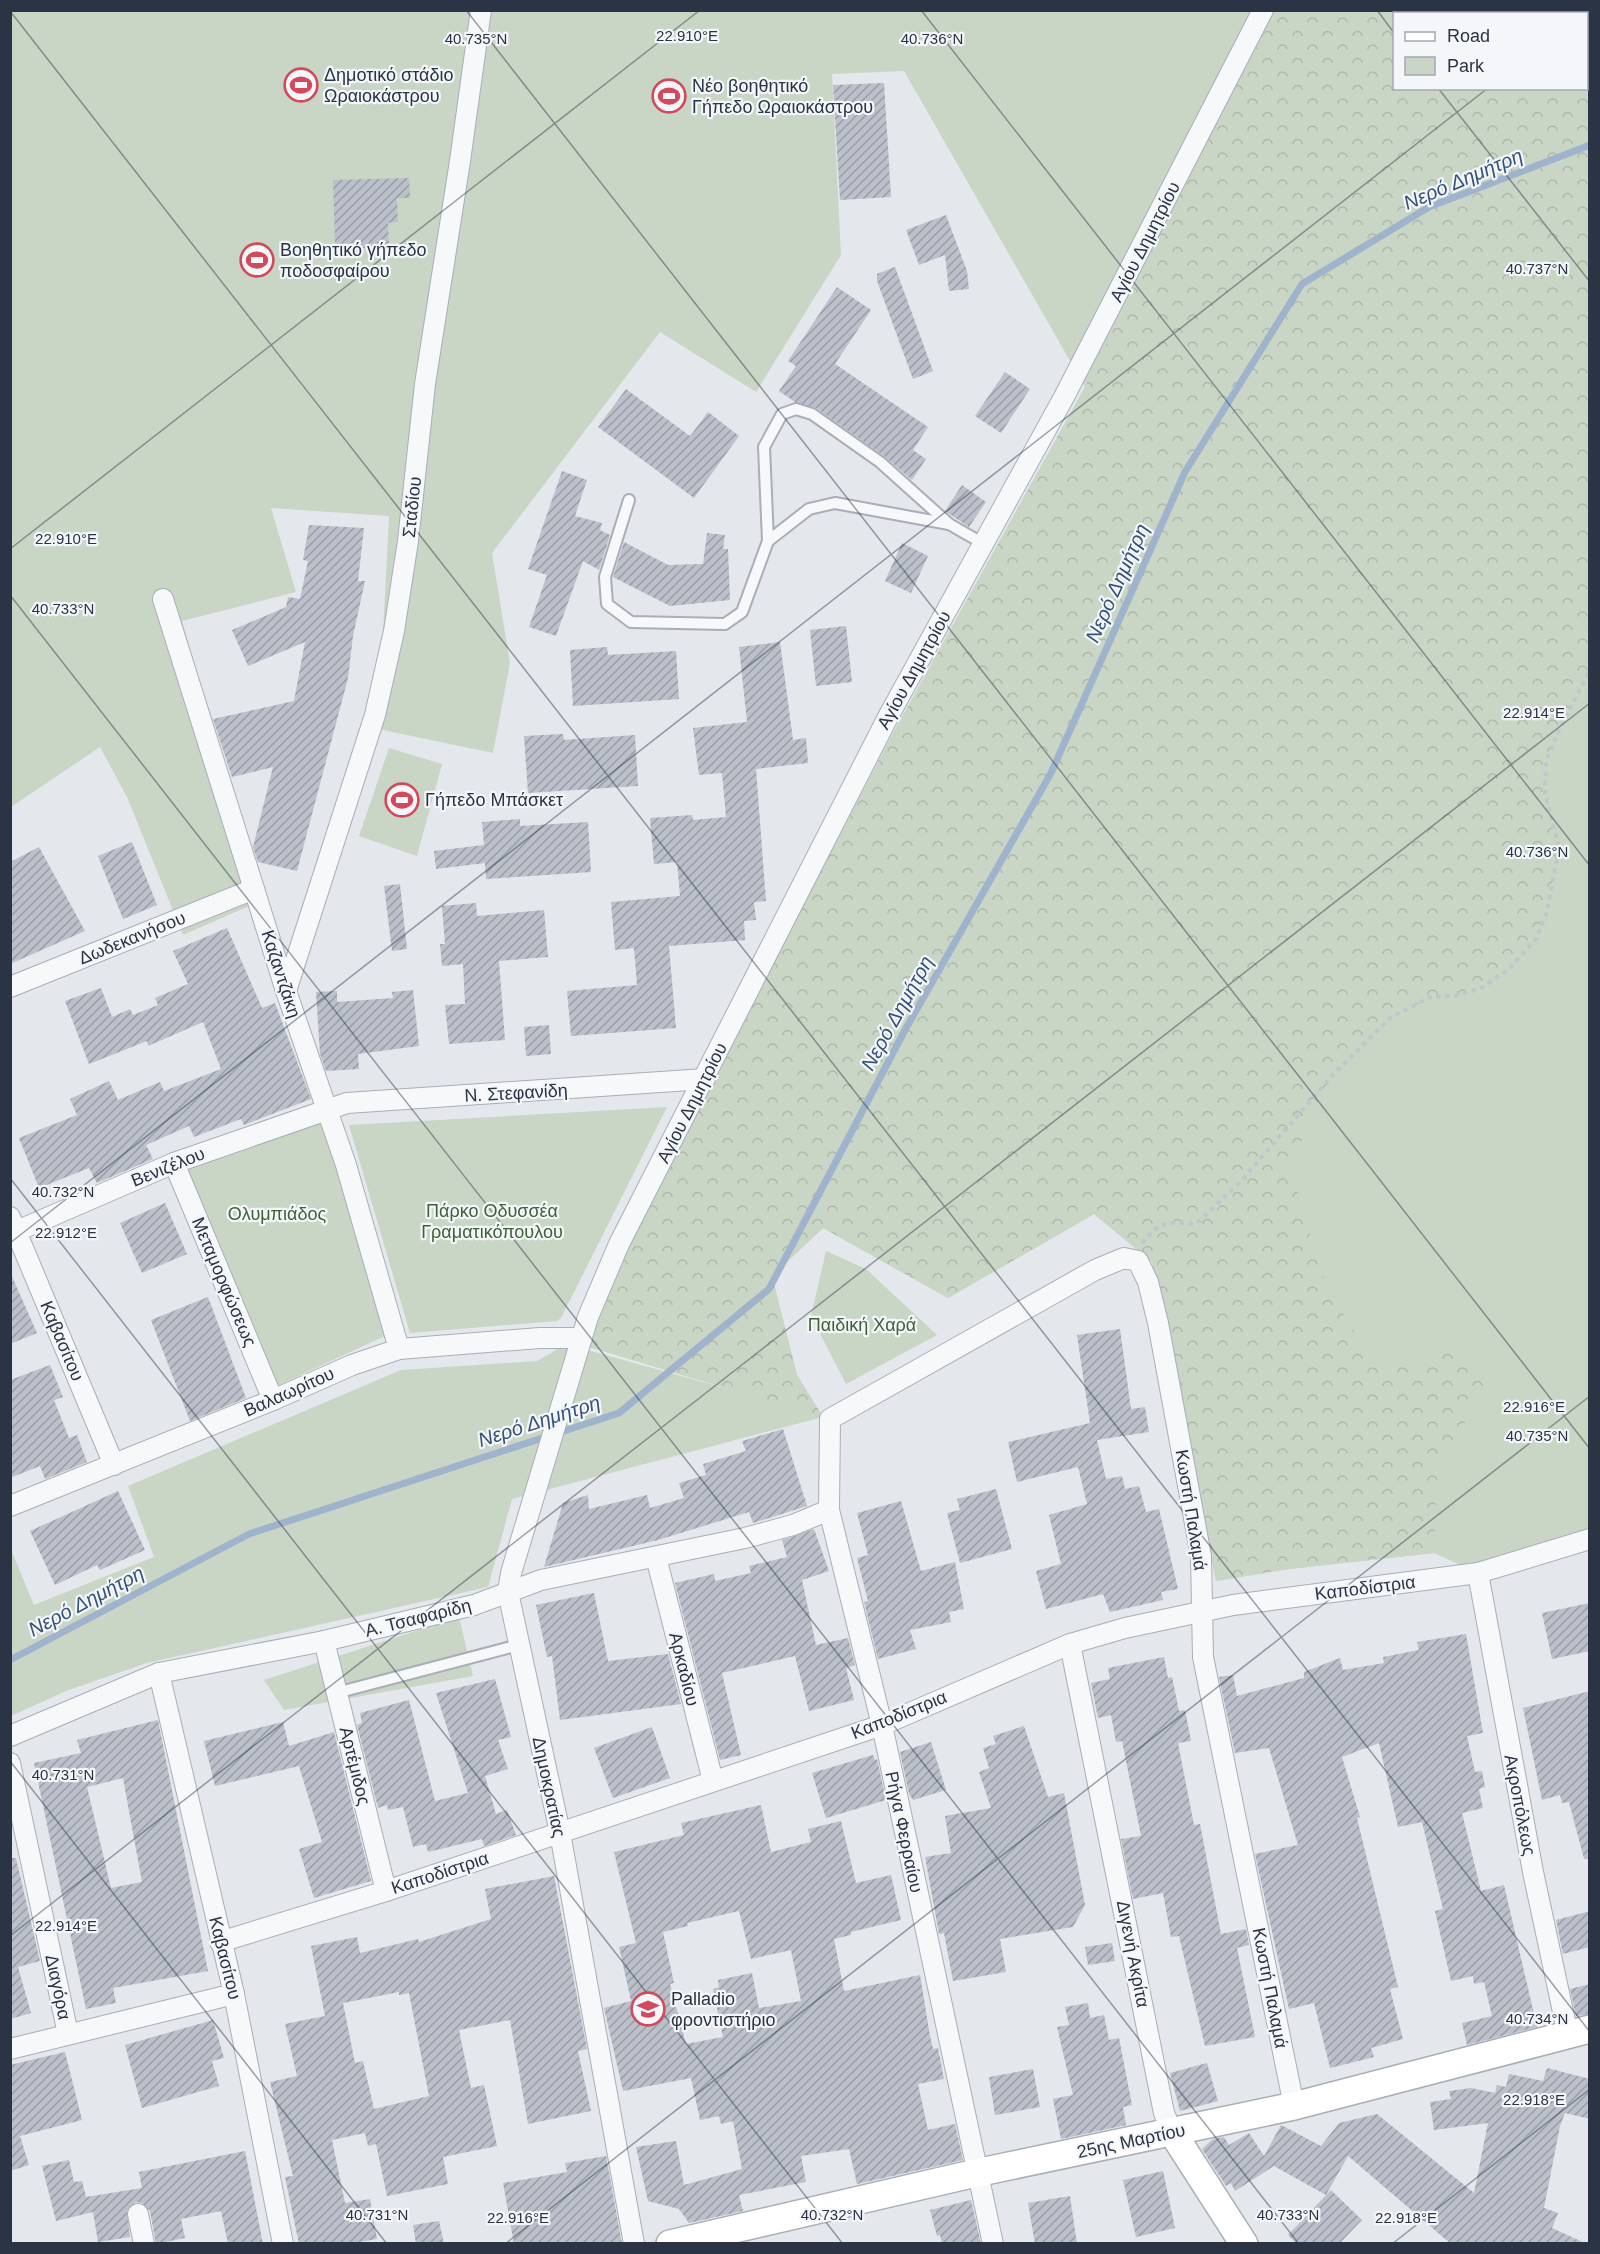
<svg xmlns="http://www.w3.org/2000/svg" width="1600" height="2254" font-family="Helvetica,sans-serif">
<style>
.green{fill:#c9d6c5;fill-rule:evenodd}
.forest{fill:url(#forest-crowns);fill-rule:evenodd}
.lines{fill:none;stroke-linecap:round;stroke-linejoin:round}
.stream{stroke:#9fb4cc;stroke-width:7}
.building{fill:url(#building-hatch);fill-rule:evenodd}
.lane-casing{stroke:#a9aeb7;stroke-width:14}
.street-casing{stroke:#a9aeb7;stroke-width:22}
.secondary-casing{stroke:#a9aeb7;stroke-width:30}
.path{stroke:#c2c5cb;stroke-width:4;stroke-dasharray:4.5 4.5;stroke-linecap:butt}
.lane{stroke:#f7f8fa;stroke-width:10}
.street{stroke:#f7f8fa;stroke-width:20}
.secondary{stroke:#fff;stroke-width:27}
.ticks{fill:none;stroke:#2b3445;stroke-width:1.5;stroke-opacity:0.45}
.labels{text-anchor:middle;stroke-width:4.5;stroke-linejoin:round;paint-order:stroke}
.poi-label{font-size:18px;fill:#2b3445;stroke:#f4f6f9;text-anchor:start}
.street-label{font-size:18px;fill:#2b3445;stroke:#f4f6f9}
.park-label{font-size:18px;fill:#3f6138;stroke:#f4f6f9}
.water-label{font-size:20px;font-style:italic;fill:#34527a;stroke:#f4f6f9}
.ticks-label{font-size:15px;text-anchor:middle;fill:#2b3445;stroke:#f4f6f9;stroke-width:4.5;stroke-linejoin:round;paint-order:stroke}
</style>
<defs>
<pattern id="forest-crowns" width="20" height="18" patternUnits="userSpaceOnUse" patternTransform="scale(1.5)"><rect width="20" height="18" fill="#c9d6c5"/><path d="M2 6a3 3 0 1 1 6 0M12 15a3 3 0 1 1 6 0" fill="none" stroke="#adb8ab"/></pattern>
<pattern id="building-hatch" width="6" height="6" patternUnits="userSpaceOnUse" patternTransform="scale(1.5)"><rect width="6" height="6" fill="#bbc0ca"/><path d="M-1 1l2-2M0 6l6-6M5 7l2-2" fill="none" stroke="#989da6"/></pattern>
</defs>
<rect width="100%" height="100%" fill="#e4e7ec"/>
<!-- green -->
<g class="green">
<path d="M11,11H1589V1544L1478,1573L1434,1553L1289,1569L1216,1581L1152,1262L1094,1214L948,1298L823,1228L772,1276L797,1375L823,1417L512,1499L488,1587L147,1663L66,1691L11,1716L10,1547L34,1605L154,1557L128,1486L401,1370L537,1361L566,1344L739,1392L589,1347L630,1241L893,733L1085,387L904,71L832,74L841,255L756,392L660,332L492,553L510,663L493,753L378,729L389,516L271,508L296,592L182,621L263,900L183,935L127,797L100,747L11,807ZM1394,14H1586V88H1394Z"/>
<path d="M389,748L442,764L417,856L359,836Z"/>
<path d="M667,1107L561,1318L557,1321L410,1333L349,1125Z"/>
<path d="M323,1122L385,1336L277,1386L184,1171Z"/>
<path d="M826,1251L866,1269L937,1335L846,1384L811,1316Z"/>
<path d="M459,1617L473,1676L284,1710L264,1680Z"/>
</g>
<!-- forest -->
<path class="forest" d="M1276,11H1589L1590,670L1557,734L1546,762L1545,792L1559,848L1547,912L1536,939L1508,970L1481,988L1460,995L1431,997L1391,1017L1330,1078L1290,1167L1327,1289L1381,1372L1455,1349L1486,1388L1438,1469L1434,1553L1289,1569L1216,1581L1152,1262L1094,1214L948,1298L823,1228L772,1276L797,1375L823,1417L589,1347L608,1291L630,1241L893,733L1085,387L1190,174ZM1394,14H1586V88H1394Z"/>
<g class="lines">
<!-- stream -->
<path class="stream" d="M10,1660L249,1534L619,1413L769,1289L905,1030L1051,773L1185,472L1302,284L1429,207L1590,145"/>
</g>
<!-- building -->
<g class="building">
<path d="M884,83L891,197L840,200L833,85Z"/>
<path d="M409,178L410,198H397L398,222L388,223L389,248H359V243L335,244L333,180Z"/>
<path d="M946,215L967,271L969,289L949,291L945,255L919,265L906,230Z"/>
<path d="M895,267L933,371L913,379L877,281V274Z"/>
<path d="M837,287L871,310L835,364L928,427L913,450L926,459L912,480L884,456L816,408L795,402L779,391L796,366L788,361Z"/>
<path d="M1005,372L1030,389L1001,433L975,416Z"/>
<path d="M626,389L690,436L708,412L739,436L694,498L598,427Z"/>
<path d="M562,471L587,480L575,516L602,523L600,530L610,535L599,570L583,561L556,636L529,627L547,575L528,569Z"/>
<path d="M962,485L986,502L969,527L945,511Z"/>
<path d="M309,525L364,528L358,581H365L353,636L348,678L297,871L258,862L253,847L273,767L232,777L213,719L294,701L305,642L248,666L232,630L286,607L288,597L300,599L308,561L303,560Z"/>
<path d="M707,533L725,535L723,549H728L730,600L670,606L613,577L624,542L668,565L703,564Z"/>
<path d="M902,543L928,556L911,593L885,581Z"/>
<path d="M846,626L852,682L816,686L810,630Z"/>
<path d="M780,642L793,740L806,738L808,763L756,769L766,901L754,902L756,920L744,921L745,940L669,946L676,1028L571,1036L567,991L637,985L634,948L615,950L611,902L680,896L677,862L654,864L650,818L692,815L693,820L726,817L722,773L699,775L693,728L747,722L739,647Z"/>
<path d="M607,647L608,655L676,651L679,699L573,706L570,650Z"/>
<path d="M563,734L564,740L635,735L638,786L528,793L524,736Z"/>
<path d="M520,819V826L588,822L591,872L486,879L485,863L436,869L434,851L484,845L482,822Z"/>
<path d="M132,842L157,905L123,919L98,856Z"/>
<path d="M39,847L85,931L10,964V862Z"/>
<path d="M400,884L407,949L392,951L384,886Z"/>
<path d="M476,903L477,916L544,910L548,957L499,961L505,1040L449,1044L445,1005L465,1004L463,964L442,966L440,944H445L442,906Z"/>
<path d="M227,928L262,1008L275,1003L311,1099L244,1125L241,1119L194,1137L189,1126L146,1145L153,1159L97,1183L89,1168L39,1188L19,1138L77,1115L70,1099L109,1081L118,1100L160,1082L164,1091L221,1069L203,1022L148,1046L147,1041L89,1064L65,1001L101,988L112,1017L130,1009L133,1015L158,1005L155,998L188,984L173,951Z"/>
<path d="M413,990L419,1046L358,1054L359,1069L326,1071L320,1054L316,992L337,991V1002L393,998L392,992Z"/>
<path d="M549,1025L551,1054L526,1056L524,1027Z"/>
<path d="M165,1203L187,1254L142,1273L120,1223Z"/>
<path d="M10,1272L37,1333L10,1344Z"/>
<path d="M208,1297L246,1398L190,1421L151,1320Z"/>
<path d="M1120,1329L1131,1409L1145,1407L1149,1432L1097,1440L1106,1479L1122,1476L1125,1489L1139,1486L1146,1512L1159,1509L1178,1589L1161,1592L1163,1600L1110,1612L1103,1594L1046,1609L1036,1571L1061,1564L1049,1515L1087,1504L1078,1467L1017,1482L1008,1442L1090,1423L1077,1335Z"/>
<path d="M50,1365L63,1397L54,1400L69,1438L77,1435L87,1462L45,1479L40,1466L10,1478V1380Z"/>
<path d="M783,1429L807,1506L753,1523L749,1512L658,1540L544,1567L563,1503L588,1495L589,1509L647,1495L650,1508L684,1498L679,1483L706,1475L703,1464L746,1451L742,1441Z"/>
<path d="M996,1489L1012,1549L960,1563L947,1513L960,1510L957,1499Z"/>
<path d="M118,1491L145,1550L100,1570L97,1565L55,1585L30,1531Z"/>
<path d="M901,1501L921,1571L955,1562L964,1609L949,1612L951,1622L910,1630L916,1649L878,1659L864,1602L868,1601L857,1558L868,1555L857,1513Z"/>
<path d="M814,1529L829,1571L802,1580L816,1645L848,1638L855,1665L846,1668L854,1700L809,1711L795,1656L722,1673L741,1755L720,1760L675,1583L714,1574L715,1581L751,1573L749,1566L787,1557L782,1540Z"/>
<path d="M594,1593L608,1661L668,1654L681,1704L560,1720L552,1656L547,1657L536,1605Z"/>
<path d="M1590,1603V1651L1552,1659L1542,1613Z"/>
<path d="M1466,1634L1483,1733L1467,1736L1475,1772L1482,1771L1485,1787L1479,1789L1483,1808L1462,1813L1481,1891L1504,1885L1537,2027L1467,2045L1462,2023L1492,2016L1484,1982L1474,1984L1473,1976L1451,1981L1435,1911L1443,1909L1422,1822L1398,1827L1379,1743L1342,1757L1360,1817L1357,1818L1398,1987L1390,1989L1403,2039L1371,2048L1374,2057L1330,2068L1314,2003L1289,2009L1255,1854L1298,1845L1269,1748L1235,1753L1219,1677L1233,1675L1237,1696L1304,1678V1672L1340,1658L1343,1670L1384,1663L1383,1657L1419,1650L1417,1642Z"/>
<path d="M1164,1657L1168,1678L1172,1677L1179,1711L1185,1710L1191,1741L1178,1743L1194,1825L1200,1824L1221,1934L1246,1929L1249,1945L1237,1948L1255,2037L1205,2046L1179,1936L1171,1937L1163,1893L1133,1899L1121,1839L1141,1836L1122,1741L1116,1742L1111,1715L1098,1718L1091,1683L1110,1679L1108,1668Z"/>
<path d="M495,1679L511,1737L498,1740L508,1769L485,1776L496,1814L507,1810L516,1835L484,1846L482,1839L428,1852L426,1844L413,1847L403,1807L388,1810L387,1805L378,1808L357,1725L362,1723L360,1713L409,1700L435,1801L468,1793L436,1693Z"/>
<path d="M1590,1691V1859H1584L1569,1802L1562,1803L1560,1795L1542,1800L1523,1708Z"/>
<path d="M158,1720L208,1971L113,1988L116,2003L86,2009L34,1763L81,1753L77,1740ZM123,1778L142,1882L111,1888L87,1787Z"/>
<path d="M283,1722L289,1746L334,1732L371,1881L314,1898L299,1849L322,1842L299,1766L215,1786L204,1741Z"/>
<path d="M1024,1726L1048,1797L1064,1793L1085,1905L1073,1927L1000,1939L1006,1972L953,1981L944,1933L939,1934L925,1857L951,1853L945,1816L991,1808L979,1772L989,1768L983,1748L996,1744L993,1736Z"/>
<path d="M652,1727L670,1778L613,1798L594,1748Z"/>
<path d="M931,1742L946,1790L913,1800L909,1794L900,1752Z"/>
<path d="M873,1755L875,1760L877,1759L886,1800L826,1818L812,1773Z"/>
<path d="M761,1805L771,1852L811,1842L808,1829L841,1821L856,1883L891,1875L901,1920L851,1932V1935L834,1939L844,1991L920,1975L930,2036L933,2049L938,2048L944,2079L918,2084L928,2130L955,2124L963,2160L857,2184L849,2149L801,2156L806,2182L739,2195L743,2211L689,2223L679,2209L648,2201L636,2147L676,2141L684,2185L742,2169L733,2121L721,2124L719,2116L700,2120L691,2078L623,2091L604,2008L631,2001L619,1947L636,1943L614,1852L684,1835L681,1823ZM739,1911L751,1959L791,1950L801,2001L759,2008L752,1973L718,1980L719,1987L713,1989L723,2037L686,2044L670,1984L674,1983L663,1932L688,1926L687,1923Z"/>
<path d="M10,1858H16L40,1961L18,1967L31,2013L10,2019Z"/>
<path d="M554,1876L587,2049L578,2051L591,2111L528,2124L510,2020L459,2030L471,2088L484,2085L497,2146L443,2157L448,2184L387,2196L376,2144L368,2146L365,2133L332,2140L345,2203L370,2199L377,2239L348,2244H299L285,2177L293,2176L270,2082L297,2076L285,2024L325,2016L311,1946L357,1937L360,1953L418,1939L419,1942L491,1919L485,1889ZM399,1992V1995L409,1993L429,2096L374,2109L363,2061L355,2063L343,2003Z"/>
<path d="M1590,1911V1947L1563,1954L1556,1920Z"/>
<path d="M1112,1943L1115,1961L1088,1965L1085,1947Z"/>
<path d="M1590,1984V2014L1576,2016L1570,1989Z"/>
<path d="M1088,2003L1090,2018L1104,2015L1109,2040L1119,2038L1132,2105L1123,2107L1126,2125L1061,2139L1053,2099L1073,2095L1057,2027L1069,2025L1065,2007Z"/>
<path d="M213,2020L224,2058L212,2061L219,2086L142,2108L125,2045Z"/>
<path d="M65,2052L82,2120L20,2136L29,2165L10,2171V2065Z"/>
<path d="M1207,2063L1218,2101L1180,2111L1170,2073Z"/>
<path d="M1547,2068L1590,2079V2119L1565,2113L1560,2126L1544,2208L1558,2213L1552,2228L1587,2244H1451L1348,2156L1326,2195L1274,2166L1235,2191L1231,2183L1226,2186L1202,2149L1213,2139L1224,2137L1229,2145L1249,2133L1264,2156L1281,2125L1321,2146L1339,2123L1377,2114L1474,2193L1488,2123L1434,2130L1430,2102L1451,2099L1449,2091L1471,2088L1495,2093L1497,2085L1506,2087L1509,2074L1543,2081Z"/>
<path d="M1033,2069L1040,2107L995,2115L989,2077Z"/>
<path d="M245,2151L263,2244H228L221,2211L181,2219L185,2238L156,2244L150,2211L142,2203L136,2202L127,2211L130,2237L98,2242L93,2212L56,2221L42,2166L69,2160L74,2182L82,2181L86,2197L142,2188L139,2172Z"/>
<path d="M606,2156L622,2244H514L503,2183L567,2172L565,2163Z"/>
<path d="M1163,2171L1175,2228L1136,2237L1123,2180Z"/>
<path d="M1331,2190L1362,2220L1339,2244H1297L1288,2235Z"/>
<path d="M1070,2196L1077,2244H1035L1028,2203Z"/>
<path d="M971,2200L981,2244H942L940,2235L937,2236L930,2210Z"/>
<path d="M439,2221L444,2244H416L413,2225Z"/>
</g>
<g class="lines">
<!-- lane casing -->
<g class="lane-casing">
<g id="lane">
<path d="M629,500L605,577L607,604L631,622L725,624L742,612L768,541L764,447L782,414L796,409L812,414L880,462L949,524L984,544"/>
<path d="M768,541L809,509L835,503L949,524"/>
<path d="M336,1693L519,1645"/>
</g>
</g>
<!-- street casing -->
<g class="street-casing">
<g id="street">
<path d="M163,599L286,991L346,1165L399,1349"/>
<path d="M10,987L254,889"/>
<path d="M286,991L375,715L394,631L408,541L425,384L460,161L481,10"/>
<path d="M174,1163L273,1400"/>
<path d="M10,1217L114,1465"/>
<path d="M10,1234L174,1163L347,1103L705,1079"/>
<path d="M10,1506L273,1400L352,1365L399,1349L540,1338H582"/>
<path d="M656,1557L713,1781"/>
<path d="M1478,1573L1533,1872L1568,2035"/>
<path d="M324,1641L386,1891"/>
<path d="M1070,1644L1164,2113L1172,2132"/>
<path d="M159,1673L234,1994L283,2244"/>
<path d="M10,1736L159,1673L324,1641L474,1605L541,1580L745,1538L793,1525L829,1510"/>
<path d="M10,1763L68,2034"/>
<path d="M220,1942L386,1891L882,1725L1070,1644L1125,1628L1233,1605L1478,1573L1590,1539"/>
<path d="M10,2049L234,1994"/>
<path d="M138,2214L144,2244"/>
<path d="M634,2244L560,1833L508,1592L511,1573L588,1317L619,1244L889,715L1064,397L1263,10"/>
<path d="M993,2244L882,1725L829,1510L830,1419L1095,1270L1124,1258L1138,1261L1148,1282L1158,1323L1201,1556L1203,1657L1294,2106"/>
</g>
</g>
<!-- secondary casing -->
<g class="secondary-casing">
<g id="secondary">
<path d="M1172,2132L1244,2244"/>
<path d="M670,2244L976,2173L1294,2106L1590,2029"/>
</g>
</g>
<!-- path -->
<path class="path" d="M1142,1243C1161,1220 1167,1222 1196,1224L1242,1180L1330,1078L1391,1017L1431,997L1460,995L1481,988L1508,970L1536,939L1547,912L1559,848L1545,792L1546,762L1557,734L1590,670"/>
<!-- lane -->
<use href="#lane" class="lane"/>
<!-- street -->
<use href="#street" class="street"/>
<!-- secondary -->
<use href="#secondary" class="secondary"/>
</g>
<!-- ticks -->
<path class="ticks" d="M466,10L1590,1449M921,10L1590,866M1377,10L1394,33M10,11L1590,2032M1584,14L1588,10M1438,88L1590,282M10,549L700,10M10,595L1299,2244M10,1178L843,2244M10,1243L1488,88M10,1761L387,2244M10,1936L1590,703M505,2244L1590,1396M1392,2244L1590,2089"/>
<!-- icons -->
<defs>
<g id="stadium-ring" transform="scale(1.725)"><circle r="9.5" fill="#f4f6f9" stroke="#d1495b" stroke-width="1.5"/><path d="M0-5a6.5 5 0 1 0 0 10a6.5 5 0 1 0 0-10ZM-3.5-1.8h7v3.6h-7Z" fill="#d1495b"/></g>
<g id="school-ring" transform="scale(1.725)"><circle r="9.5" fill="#f4f6f9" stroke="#d1495b" stroke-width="1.5"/><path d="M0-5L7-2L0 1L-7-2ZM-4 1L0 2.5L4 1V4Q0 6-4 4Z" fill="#d1495b"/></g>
</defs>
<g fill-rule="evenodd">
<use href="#stadium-ring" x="301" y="85"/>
<use href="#stadium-ring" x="669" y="96"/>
<use href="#stadium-ring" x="257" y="260"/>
<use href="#stadium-ring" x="402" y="800"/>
<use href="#school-ring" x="648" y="2009"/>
</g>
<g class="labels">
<!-- poi labels -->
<g class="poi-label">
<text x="324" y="81">Δημοτικό στάδιο<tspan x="324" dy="21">Ωραιοκάστρου</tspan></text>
<text x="692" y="92">Νέο βοηθητικό<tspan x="692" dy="21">Γήπεδο Ωραιοκάστρου</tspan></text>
<text x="280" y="256">Βοηθητικό γήπεδο<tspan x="280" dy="21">ποδοσφαίρου</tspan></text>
<text x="425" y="806">Γήπεδο Μπάσκετ</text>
<text x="671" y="2005">Palladio<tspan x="671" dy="21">φροντιστήριο</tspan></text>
</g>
<!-- street labels -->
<g class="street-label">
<text transform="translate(1145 242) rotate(-63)" y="6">Αγίου Δημητρίου</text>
<text transform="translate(412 507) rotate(-84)" y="6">Σταδίου</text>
<text transform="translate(914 670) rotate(-61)" y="6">Αγίου Δημητρίου</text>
<text transform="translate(132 938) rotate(-22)" y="6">Δωδεκανήσου</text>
<text transform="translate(281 974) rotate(72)" y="6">Καζαντζάκη</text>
<text transform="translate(516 1093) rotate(-3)" y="6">Ν. Στεφανίδη</text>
<text transform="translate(692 1103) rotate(-63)" y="6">Αγίου Δημητρίου</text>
<text transform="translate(168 1167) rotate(-22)" y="6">Βενιζέλου</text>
<text transform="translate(224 1282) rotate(67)" y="6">Μεταμορφώσεως</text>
<text transform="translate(62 1341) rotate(67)" y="6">Καβασίτου</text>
<text transform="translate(289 1392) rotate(-24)" y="6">Βαλαωρίτου</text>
<text transform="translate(1191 1510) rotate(81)" y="6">Κωστή Παλαμά</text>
<text transform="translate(1365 1588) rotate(-7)" y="6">Καποδίστρια</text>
<text transform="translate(418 1618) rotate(-14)" y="6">Α. Τσαφαρίδη</text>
<text transform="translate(684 1669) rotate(76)" y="6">Αρκαδίου</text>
<text transform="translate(899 1715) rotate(-22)" y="6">Καποδίστρια</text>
<text transform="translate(355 1766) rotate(76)" y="6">Αρτέμιδος</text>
<text transform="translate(549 1787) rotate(78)" y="6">Δημοκρατίας</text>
<text transform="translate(1520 1805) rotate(79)" y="6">Ακροπόλεως</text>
<text transform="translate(904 1832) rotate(78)" y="6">Ρήγα Φερραίου</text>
<text transform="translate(440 1873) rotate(-18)" y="6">Καποδίστρια</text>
<text transform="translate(1133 1954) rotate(79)" y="6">Διγενή Ακρίτα</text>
<text transform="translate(225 1958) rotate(76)" y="6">Καβασίτου</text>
<text transform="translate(58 1987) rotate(78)" y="6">Διαγόρα</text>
<text transform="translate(1270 1988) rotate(79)" y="6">Κωστή Παλαμά</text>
<text transform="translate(1131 2141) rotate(-12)" y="6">25ης Μαρτίου</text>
</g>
<!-- park labels -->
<g class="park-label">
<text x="492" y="1217">Πάρκο Οδυσσέα<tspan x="492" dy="21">Γραματικόπουλου</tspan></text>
<text x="277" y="1220">Ολυμπιάδος</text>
<text x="862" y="1331">Παιδική Χαρά</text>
</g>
<!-- water labels -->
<g class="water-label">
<text transform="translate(1463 179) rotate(-23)" y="7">Νερό Δημήτρη</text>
<text transform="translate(1117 583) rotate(-66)" y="7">Νερό Δημήτρη</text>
<text transform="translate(897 1013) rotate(-61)" y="7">Νερό Δημήτρη</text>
<text transform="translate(539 1421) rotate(-18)" y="7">Νερό Δημήτρη</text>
<text transform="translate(86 1601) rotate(-28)" y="7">Νερό Δημήτρη</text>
</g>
</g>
<g class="ticks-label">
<text x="687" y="41">22.910°E</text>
<text x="476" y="44">40.735°N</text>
<text x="932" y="44">40.736°N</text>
<text x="1537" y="274">40.737°N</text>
<text x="66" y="544">22.910°E</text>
<text x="63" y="614">40.733°N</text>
<text x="1534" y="718">22.914°E</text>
<text x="1537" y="857">40.736°N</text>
<text x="63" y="1197">40.732°N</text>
<text x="66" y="1238">22.912°E</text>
<text x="1534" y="1412">22.916°E</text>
<text x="1537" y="1441">40.735°N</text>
<text x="63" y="1780">40.731°N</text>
<text x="66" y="1931">22.914°E</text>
<text x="1537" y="2024">40.734°N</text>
<text x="1534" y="2105">22.918°E</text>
<text x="377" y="2220">40.731°N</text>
<text x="832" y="2220">40.732°N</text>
<text x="1288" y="2220">40.733°N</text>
<text x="518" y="2223">22.916°E</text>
<text x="1406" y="2223">22.918°E</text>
</g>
<!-- border -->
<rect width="1600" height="2254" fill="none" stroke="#2b3445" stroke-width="24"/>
<!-- legend -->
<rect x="1393" y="12" width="195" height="78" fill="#f4f6f9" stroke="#a4a8b1" stroke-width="1.5"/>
<rect x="1405" y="32" width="30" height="9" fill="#ffffff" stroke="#a4a8b1" stroke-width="1.5"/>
<text x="1447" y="42" font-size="18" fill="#2b3445">Road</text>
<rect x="1405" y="57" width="30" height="18" fill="#c9d6c5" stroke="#a4a8b1" stroke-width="1.5"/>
<text x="1447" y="72" font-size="18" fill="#2b3445">Park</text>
</svg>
